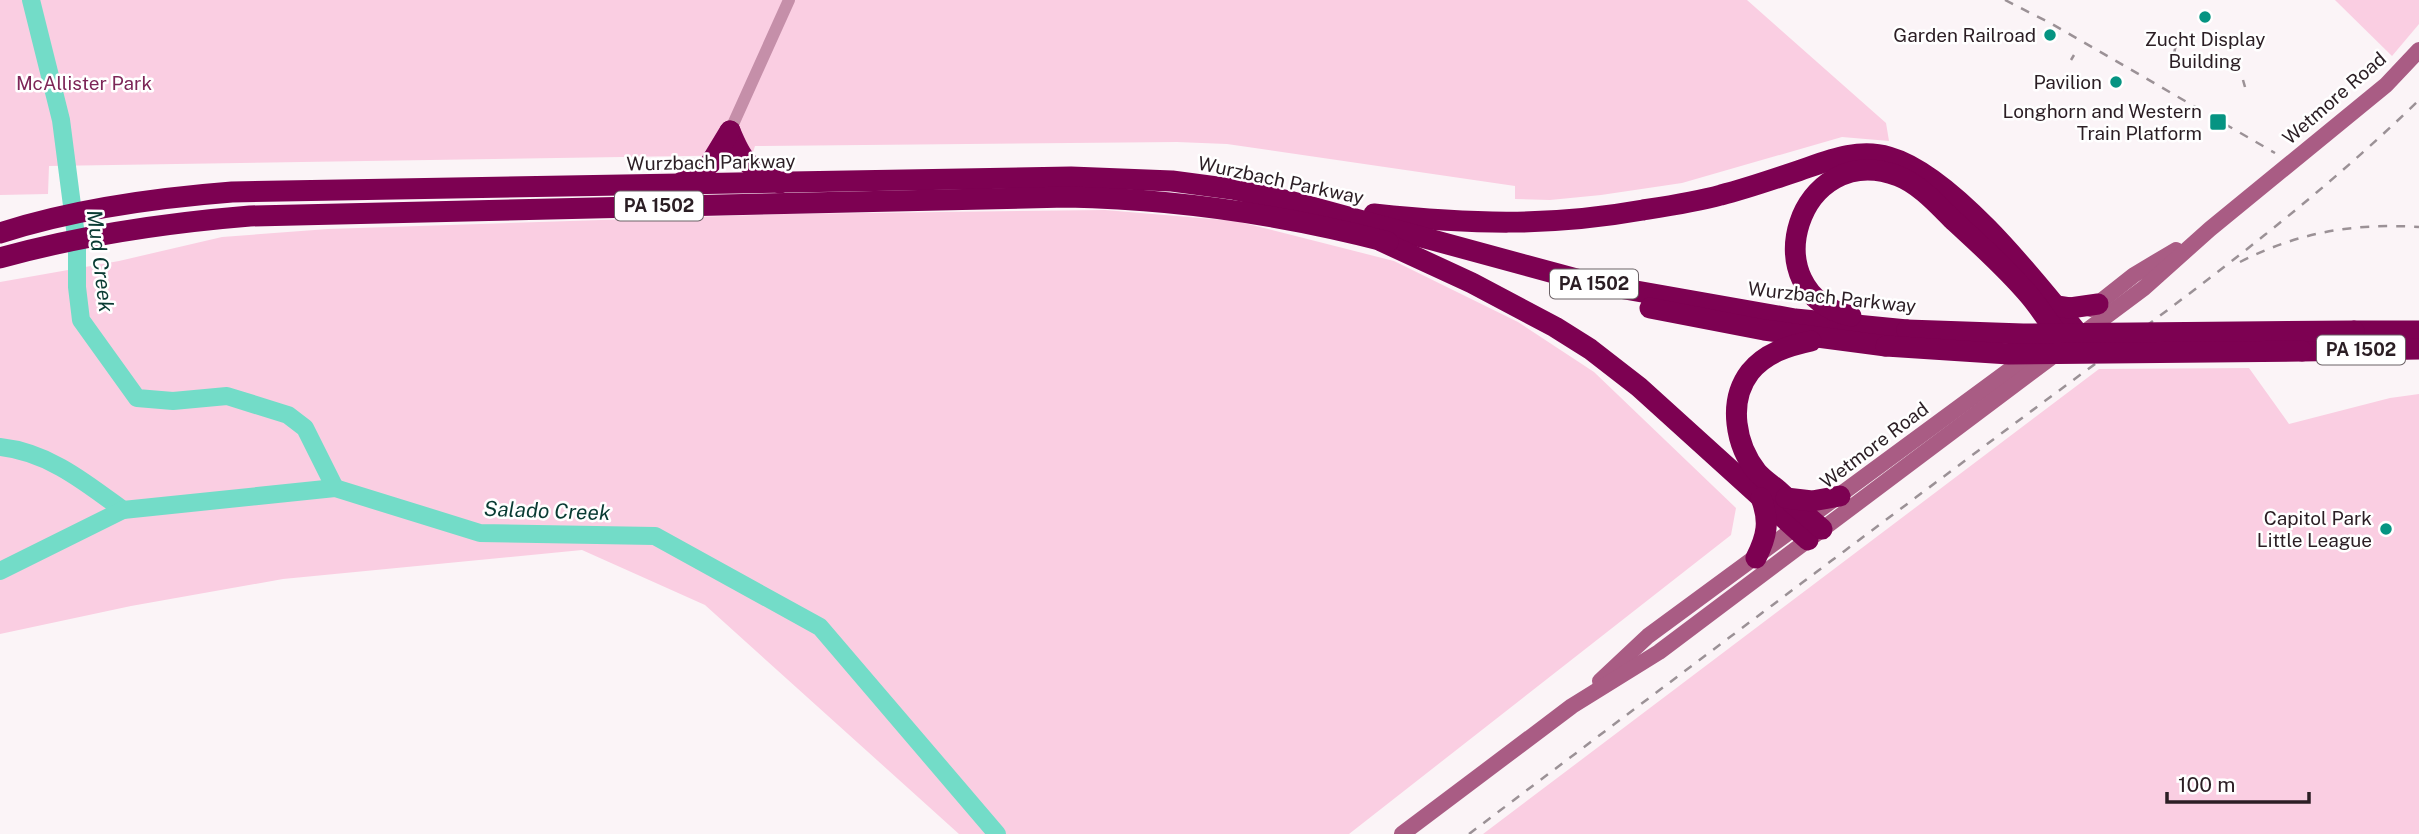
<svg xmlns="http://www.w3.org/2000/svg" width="2419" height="834" font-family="'Public Sans',sans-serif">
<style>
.green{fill:#facee2}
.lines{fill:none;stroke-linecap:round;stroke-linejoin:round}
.river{stroke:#73dcc8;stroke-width:18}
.minor{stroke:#c58fa9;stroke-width:12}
.secondary{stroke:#a95c84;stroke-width:16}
.motorway{stroke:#7d0152;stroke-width:21}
.rail{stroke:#9b9196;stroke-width:2.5;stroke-dasharray:9 9;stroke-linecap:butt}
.motorway-bridge{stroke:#7d0152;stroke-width:21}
.poi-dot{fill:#069482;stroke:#fff;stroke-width:2.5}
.labels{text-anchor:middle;stroke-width:5;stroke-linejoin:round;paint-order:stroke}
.shield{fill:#fff;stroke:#6b6266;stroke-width:2}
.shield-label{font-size:18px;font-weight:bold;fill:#2b1e24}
.poi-label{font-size:19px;fill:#2b1e24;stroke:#fff;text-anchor:end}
.park-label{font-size:19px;fill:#7d2658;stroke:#fff}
.street-label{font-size:19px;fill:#2b1e24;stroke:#fff}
.water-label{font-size:21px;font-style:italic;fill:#093b33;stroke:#fff}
</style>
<rect width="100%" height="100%" fill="#fbf4f7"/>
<!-- green -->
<g class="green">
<path d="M0,0H1747L1886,123L1889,141L1842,137L1682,183L1601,195L1550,200L1515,199V186L1227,144L1177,142L755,146L752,155L49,166L48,194L0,195Z"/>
<path d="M2335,0H2419V24L2392,56Z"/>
<path d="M1105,210L1236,221L1394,261L1518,322L1594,372L1736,508L1731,535L1349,834H959L705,605L582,550L283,579L131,606L0,634V282L119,261L222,237L328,229L787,214Z"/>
<path d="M2249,368L2289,424L2390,398L2419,394V834H1483L2099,369Z"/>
</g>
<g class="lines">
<!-- river -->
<g class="river">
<path d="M31,0L61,120L77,244V287L81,320L137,398L173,401L227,396L288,415L305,428L335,488"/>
<path d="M0,447C48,452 85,482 123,510"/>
<path d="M0,571L123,510L335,488L480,533L655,536L820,627L997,834"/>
</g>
<!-- minor -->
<path class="minor" d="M730,131L789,0"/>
<!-- secondary -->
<g class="secondary">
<path d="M2091,309L2134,275L2176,250"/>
<path d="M2081,335L2144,288L2210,229L2386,85L2419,50"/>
<path d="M1600,681L1648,636L2034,352"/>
<path d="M1402,834L1572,706L1659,652L2057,353"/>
</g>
<!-- motorway -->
<g class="motorway">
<path d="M730,131C744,165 748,166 780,183"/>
<path d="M676,186L710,164L730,131"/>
<path d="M1374,214C1469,224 1548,227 1643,210C1669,206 1696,202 1721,195C1745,189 1768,181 1792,173C1823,163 1855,147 1889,157C1953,175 2038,284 2080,336"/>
<path d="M0,233C74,209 154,198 232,192L1071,177L1172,181L1232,189L1289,201L1591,283L1795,319L1907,330"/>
<path d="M1381,241L1472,283L1555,327L1590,349L1639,387L1808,540"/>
<path d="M0,258C82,235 165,223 250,216L1067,197C1178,199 1280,214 1388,242"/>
<path d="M2057,306L2070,308L2098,304"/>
<path d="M1650,308L1764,330L1886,346"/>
<path d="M1851,316C1750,293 1799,138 1898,176C1919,184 1937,204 1952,219C1978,243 2005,267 2028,294C2042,310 2053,329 2066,346"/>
<path d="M2354,331H2419"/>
<path d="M1811,341C1788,346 1765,353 1750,372C1727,402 1736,446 1757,472C1763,479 1771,484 1778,490C1792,503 1807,516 1822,529"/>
<path d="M2302,351L2419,349"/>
<path d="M1786,498L1812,501L1840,496"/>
<path d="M1756,558C1767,536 1770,521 1761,498"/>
</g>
<!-- rail -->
<g class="rail">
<path d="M2005,0L2052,24L2275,153"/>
<path d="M2174,54L2176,44"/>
<path d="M2071,60L2074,55"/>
<path d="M2243,80L2245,87"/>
<path d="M2240,262C2299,232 2353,223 2419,227"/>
<path d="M1469,834C1650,697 1832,560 2014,424C2152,321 2295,221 2419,100"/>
</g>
<!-- motorway-bridge -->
<g class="motorway-bridge">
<path d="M1907,330L2023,334L2354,331"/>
<path d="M1886,346L2009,354L2302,351"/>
</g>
</g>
<!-- markers -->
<g class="poi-dot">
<circle cx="2205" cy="17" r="7"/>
<circle cx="2050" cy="35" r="7"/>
<circle cx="2116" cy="82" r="7"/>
<rect x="2209" y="113" width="18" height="18" rx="3.5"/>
<circle cx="2386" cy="529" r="7"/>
</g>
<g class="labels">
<!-- shield labels -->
<g class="shield">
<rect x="615" y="191.5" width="88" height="29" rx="5"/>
<rect x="1550" y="269.5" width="88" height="29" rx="5"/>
<rect x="2317" y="335.5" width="88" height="29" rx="5"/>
</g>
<g class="shield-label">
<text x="659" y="212">PA 1502</text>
<text x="1594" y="290">PA 1502</text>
<text x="2361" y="356">PA 1502</text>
</g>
<!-- poi labels -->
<g class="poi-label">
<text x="2036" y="42">Garden Railroad</text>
<text x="2205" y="46" text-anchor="middle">Zucht Display<tspan x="2205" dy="22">Building</tspan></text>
<text x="2102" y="89">Pavilion</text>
<text x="2202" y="118">Longhorn and Western<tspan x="2202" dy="22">Train Platform</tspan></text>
<text x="2372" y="525">Capitol Park<tspan x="2372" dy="22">Little League</tspan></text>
</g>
<!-- park labels -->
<g class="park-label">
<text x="84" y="90">McAllister Park</text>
</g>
<!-- street labels -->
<g class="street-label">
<text transform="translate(2334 98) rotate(-41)" y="7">Wetmore Road</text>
<text transform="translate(711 162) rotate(-1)" y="7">Wurzbach Parkway</text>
<text transform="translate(1281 180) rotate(12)" y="7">Wurzbach Parkway</text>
<text transform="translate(1832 297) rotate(6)" y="7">Wurzbach Parkway</text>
<text transform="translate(1874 445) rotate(-37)" y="7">Wetmore Road</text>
</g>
<!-- water labels -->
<g class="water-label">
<text transform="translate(100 261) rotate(83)" y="7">Mud Creek</text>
<text transform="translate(547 511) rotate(2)" y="7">Salado Creek</text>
</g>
</g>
<!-- scale -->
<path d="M2167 792v10h142v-10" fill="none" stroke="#2b1e24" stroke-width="3.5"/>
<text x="2178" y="792" font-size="21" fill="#2b1e24" stroke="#ffffff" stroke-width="5" paint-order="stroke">100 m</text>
</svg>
